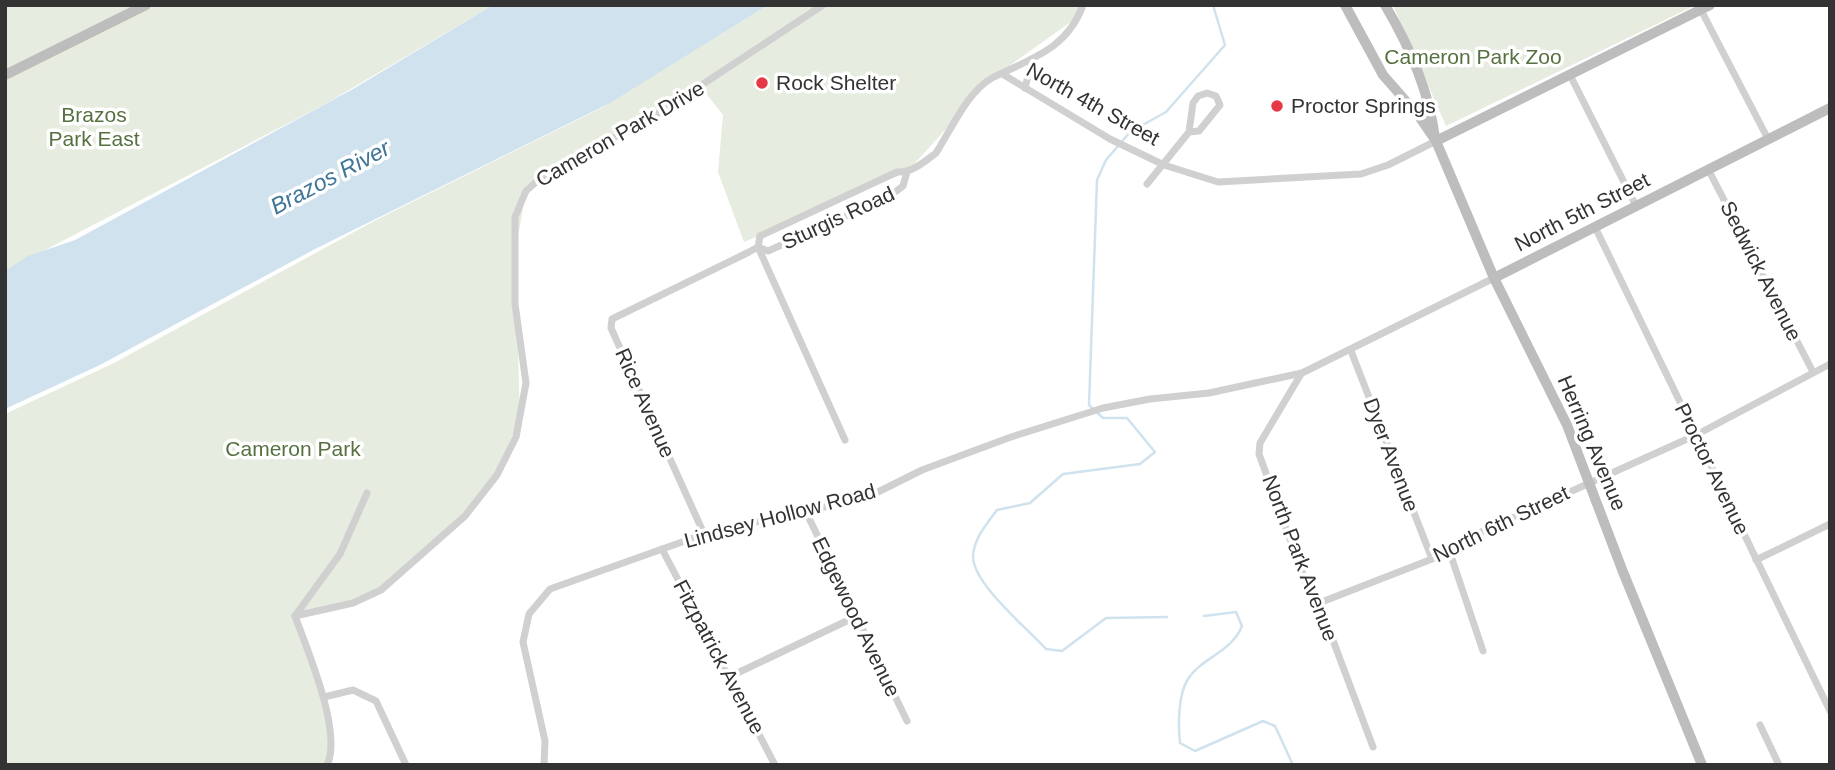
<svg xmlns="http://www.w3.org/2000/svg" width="1835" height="770" font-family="Arial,sans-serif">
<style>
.green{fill:#e6ecdf}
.water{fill:#cfe2ee}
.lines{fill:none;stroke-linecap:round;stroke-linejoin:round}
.stream{stroke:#cfe2ee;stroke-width:2.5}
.minor{stroke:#d0d0d0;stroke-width:7}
.secondary{stroke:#bdbdbd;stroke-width:10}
.poi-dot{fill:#e63946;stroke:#fff;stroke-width:2.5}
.labels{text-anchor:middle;stroke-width:7;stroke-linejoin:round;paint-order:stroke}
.park-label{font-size:21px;fill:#56703f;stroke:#fff}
.poi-label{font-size:21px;fill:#333;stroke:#fff;text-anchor:start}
.street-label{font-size:21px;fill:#333;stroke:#fff}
.water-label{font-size:23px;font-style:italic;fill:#3f7597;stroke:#fff}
</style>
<rect width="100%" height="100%" fill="#fff"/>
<!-- green -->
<g class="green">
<path d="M5,5H493L327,103L5,271Z"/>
<path d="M768,5H1085L1079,16L992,78L907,172L744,242L718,172L723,115L701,87L526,191L515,254L520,419L490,485L423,554L365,599L295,616L324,697L330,760L324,765H5V414L114,363L376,220L601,108Z"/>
<path d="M1393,5H1696L1446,126Z"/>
</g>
<!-- water -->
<path class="water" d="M493,5H768L610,103L315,249L100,365L5,409V271L28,256L75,240L353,89Z"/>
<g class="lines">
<!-- stream -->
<g class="stream">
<path d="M1204,616L1236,612L1242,626C1232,652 1201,658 1188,679C1178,694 1178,726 1180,743L1195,751L1263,721L1275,726L1293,765"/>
<path d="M1167,617L1106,618L1062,651L1046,649C1027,628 974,585 973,557C973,540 987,523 997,510L1030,503L1063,474L1140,464L1155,452L1127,418H1103L1089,405L1097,180L1106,160L1130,132L1166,112L1225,45L1213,5"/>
</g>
<!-- minor -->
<g class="minor">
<path d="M1701,10L1768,139"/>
<path d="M1004,75L1110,139L1164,165L1218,182L1361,174L1388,165L1436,141"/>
<path d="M1570,75L1636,206"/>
<path d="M1025,88L1032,60"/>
<path d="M1708,169L1813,372"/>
<path d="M1147,184L1189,132L1193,103L1198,96L1207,93L1216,96L1220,105L1199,131L1189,132"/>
<path d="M1595,227L1830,711"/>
<path d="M758,247L845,440"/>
<path d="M758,247L768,251L890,196L903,186L907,172"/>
<path d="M1351,351L1432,559"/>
<path d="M1301,374L1260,443L1259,454L1312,599L1319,603L1373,747"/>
<path d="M806,512L907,721"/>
<path d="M704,534L611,328L612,319L749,252L758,247L760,236L897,172C912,173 924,162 936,153C951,130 967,92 992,78C1029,59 1067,50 1083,5"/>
<path d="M1448,547L1483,651"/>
<path d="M662,549L775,765"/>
<path d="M1756,560L1830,524"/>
<path d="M1319,603L1432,559L1448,547L1696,435L1830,364"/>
<path d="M295,616L353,603L381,590L465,516L497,475L516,437L526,383L515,304V217L526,191L544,175L653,117L823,5"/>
<path d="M295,616C307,649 343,733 327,765"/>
<path d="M295,616L340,554L367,493"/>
<path d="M731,676L855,617"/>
<path d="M324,697L353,690L376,701L406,765"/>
<path d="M1760,725L1779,765"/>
<path d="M544,765L545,741L523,642L529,614L550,589L710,532L866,498L922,470L1011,437L1103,408L1150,399L1209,393L1302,373L1494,278"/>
</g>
<!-- secondary -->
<g class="secondary">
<path d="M1345,5L1383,75L1418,115L1436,141L1494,278L1567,425L1623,572L1702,765"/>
<path d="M1385,5C1410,47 1429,91 1435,138"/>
<path d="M5,75L146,5"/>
<path d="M1436,141L1710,5"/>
<path d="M1494,278L1830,108"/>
</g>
</g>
<!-- markers -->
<g class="poi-dot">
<circle cx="762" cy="83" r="7"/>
<circle cx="1277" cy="106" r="7"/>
</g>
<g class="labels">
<!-- park labels -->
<g class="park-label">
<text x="1473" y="64">Cameron Park Zoo</text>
<text x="94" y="122">Brazos<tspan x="94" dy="24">Park East</tspan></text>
<text x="293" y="456">Cameron Park</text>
</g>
<!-- poi labels -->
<g class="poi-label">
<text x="776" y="90">Rock Shelter</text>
<text x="1291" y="113">Proctor Springs</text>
</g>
<!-- street labels -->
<g class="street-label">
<text transform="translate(1093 104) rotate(29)" y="7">North 4th Street</text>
<text transform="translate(620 134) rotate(-30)" y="7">Cameron Park Drive</text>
<text transform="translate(1582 212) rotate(-27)" y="7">North 5th Street</text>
<text transform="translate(838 218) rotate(-25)" y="7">Sturgis Road</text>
<text transform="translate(1761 271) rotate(63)" y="7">Sedwick Avenue</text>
<text transform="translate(645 403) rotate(66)" y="7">Rice Avenue</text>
<text transform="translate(1592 443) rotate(67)" y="7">Herring Avenue</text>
<text transform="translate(1391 455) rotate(69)" y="7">Dyer Avenue</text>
<text transform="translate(1712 469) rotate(64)" y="7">Proctor Avenue</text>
<text transform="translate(780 516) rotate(-15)" y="7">Lindsey Hollow Road</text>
<text transform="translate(1501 524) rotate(-26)" y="7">North 6th Street</text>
<text transform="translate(1300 558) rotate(69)" y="7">North Park Avenue</text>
<text transform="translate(856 617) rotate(64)" y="7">Edgewood Avenue</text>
<text transform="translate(719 657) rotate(62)" y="7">Fitzpatrick Avenue</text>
</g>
<!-- water labels -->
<g class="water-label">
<text transform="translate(330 177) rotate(-28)" y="8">Brazos River</text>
</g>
</g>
<!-- border -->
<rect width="1835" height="770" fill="none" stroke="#333333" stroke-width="14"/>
</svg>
